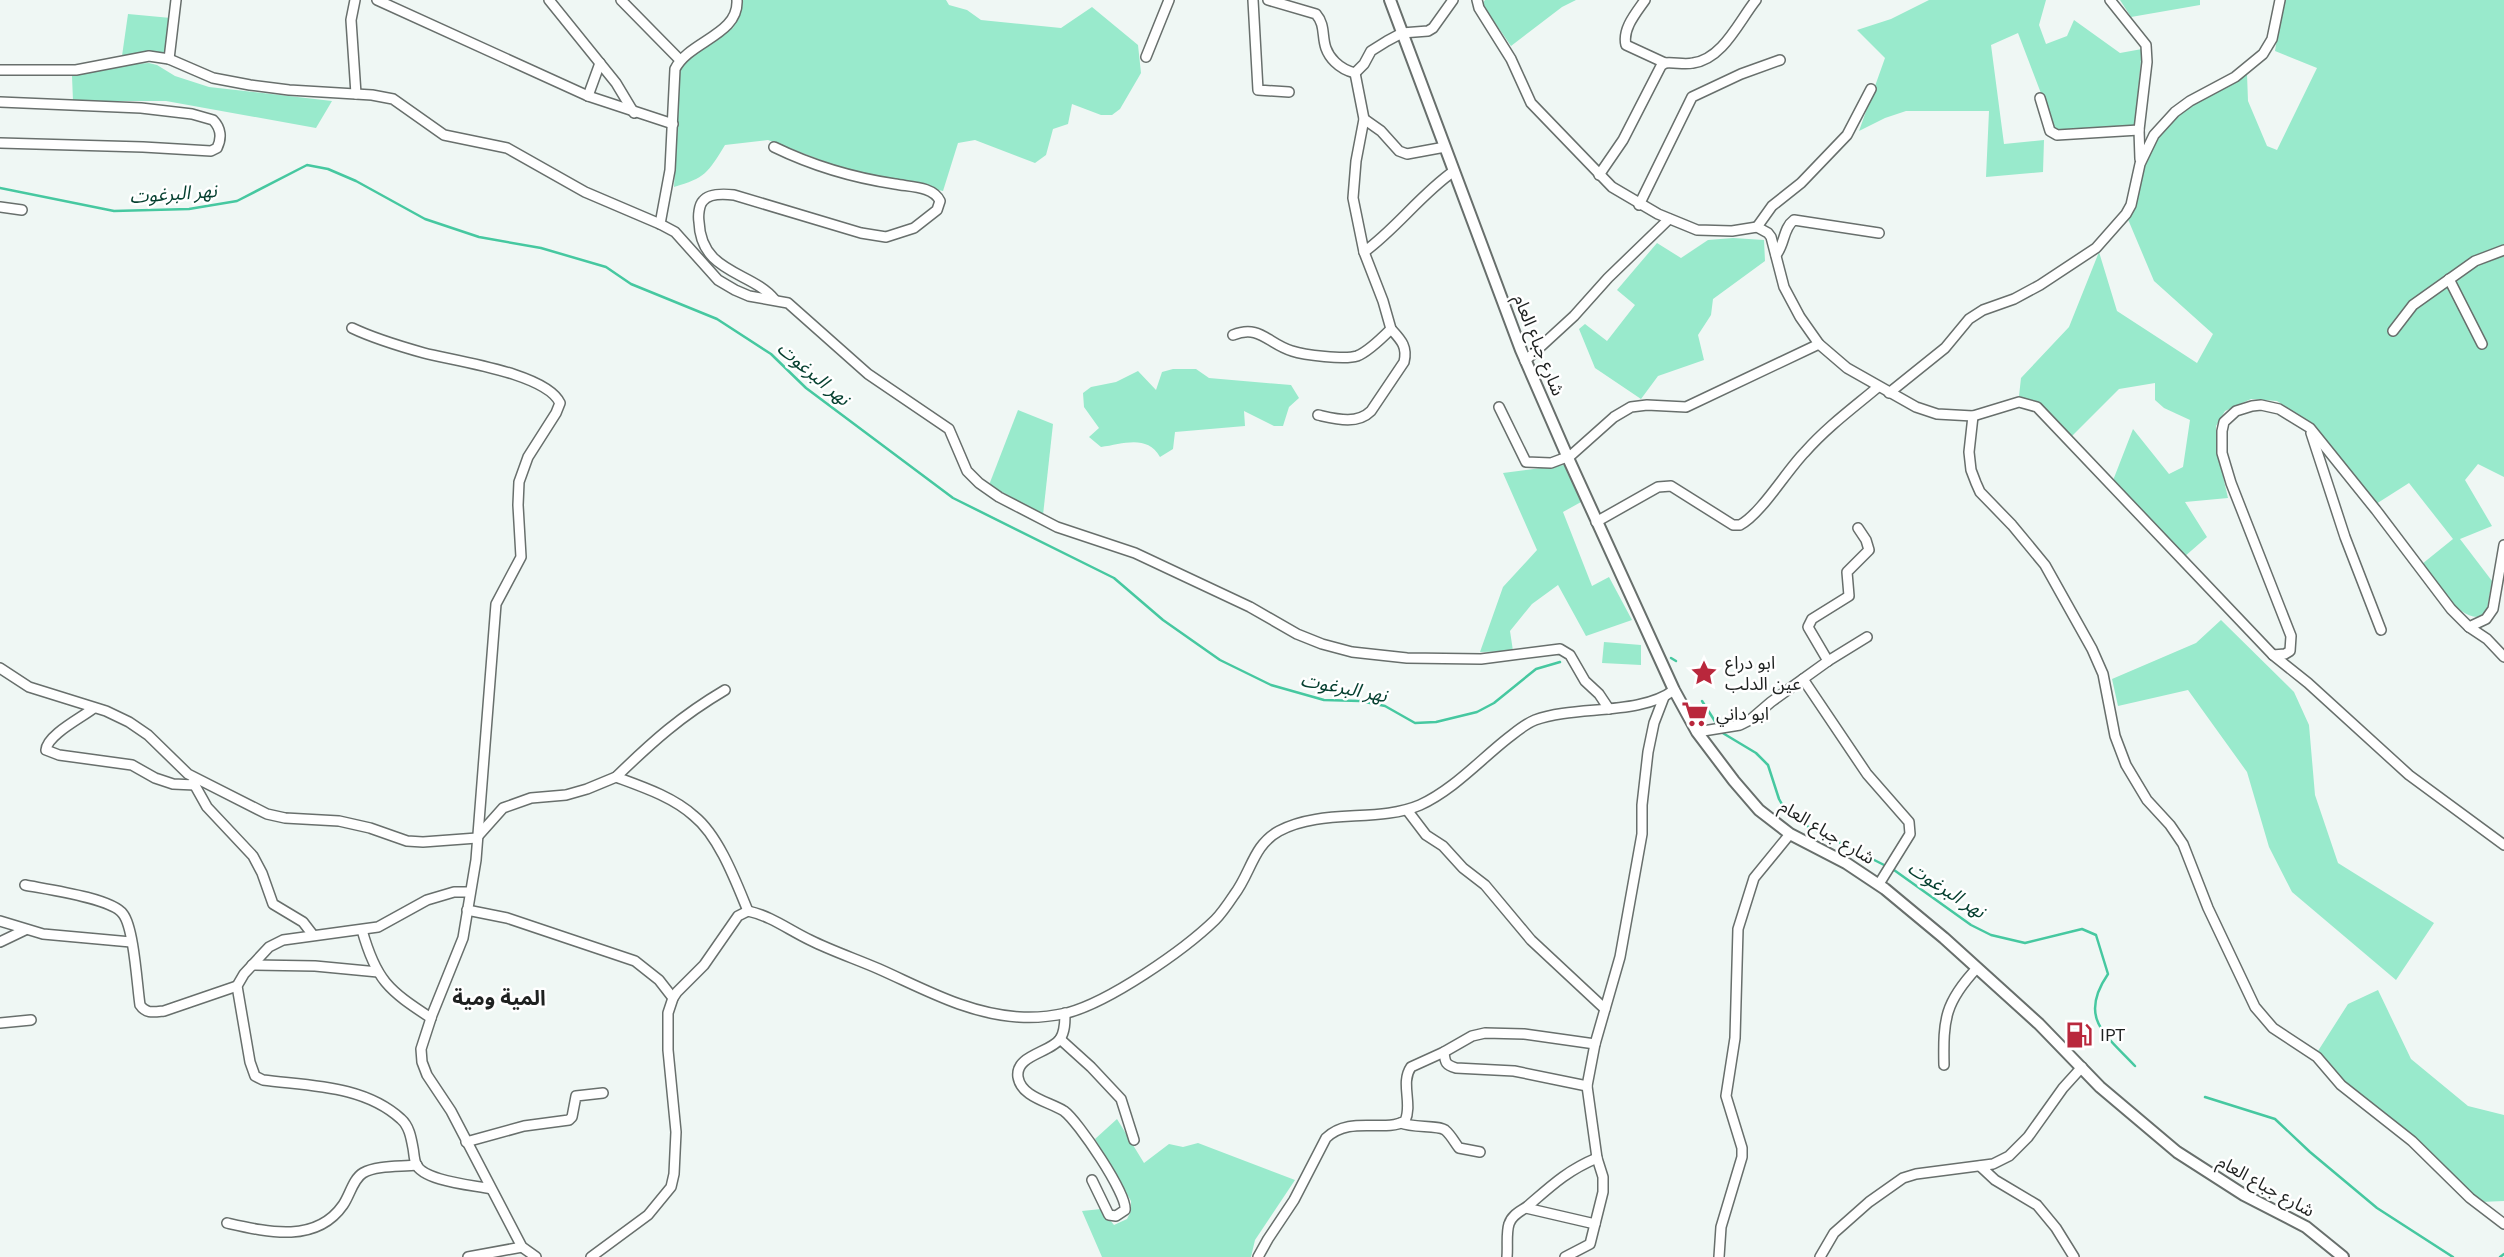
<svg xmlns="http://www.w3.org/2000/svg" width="2504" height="1257" font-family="Figtree,'Noto Sans Arabic',sans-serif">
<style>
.green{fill:#99eacc}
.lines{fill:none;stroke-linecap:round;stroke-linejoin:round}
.stream{stroke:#46c8a0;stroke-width:2.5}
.minor-casing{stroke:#686f6c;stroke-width:12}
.major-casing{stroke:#686f6c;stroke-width:14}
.minor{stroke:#fff;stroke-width:9}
.major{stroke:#fff;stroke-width:10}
.labels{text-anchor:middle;stroke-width:5;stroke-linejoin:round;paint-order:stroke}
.street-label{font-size:18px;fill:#1e2120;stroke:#fff}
.poi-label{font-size:18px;fill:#1e2120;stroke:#fff;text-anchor:start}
.water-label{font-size:19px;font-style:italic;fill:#053f2f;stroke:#fff}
.quarter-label{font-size:21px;font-weight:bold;fill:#1e2120;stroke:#fff}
</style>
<rect width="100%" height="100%" fill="#eff7f4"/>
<!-- green -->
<g class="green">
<path d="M742,0H946L949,5L967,10L981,20L1061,28L1092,7L1138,45L1141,73L1120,109L1112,115H1101L1072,104L1068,124L1053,129L1046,155L1035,163L975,140L958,143L943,191L878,177L831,164L768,140L725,145C708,173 705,178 674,187L679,100L678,76L682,65L700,47L733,28Z"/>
<path d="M1485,0H1576L1562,7L1511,46L1482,4Z"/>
<path d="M1929,0H2046L2039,25L2046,44L2067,36L2074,20L2120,53L2142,49L2135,125L2055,130L2018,33L1991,45L2004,144L2044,140L2043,172L1986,177L1989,111H1906L1885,118L1859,131L1885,58L1857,30L1891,19Z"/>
<path d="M2120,0H2200V5L2131,17Z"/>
<path d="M2283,0H2504V477L2478,464L2465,480L2492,526L2460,539L2492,581L2486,615C2461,627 2435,581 2422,564L2453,539L2409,483L2376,504L2312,424L2277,401L2251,399L2225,411L2216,426V446L2228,498L2185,502L2207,537L2184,557L2112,483L2133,429L2169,474L2183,467L2190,420L2164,408L2155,400V383L2119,389L2071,437C2054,420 2041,404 2019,396L2021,378L2069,327L2099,252L2117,311L2197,363L2213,334L2154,281L2127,217C2135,189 2142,155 2161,131C2182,104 2217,90 2247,74L2248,101L2267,146L2277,150L2317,68L2275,51Z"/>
<path d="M128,14L171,18L166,53C152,51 137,55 122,56Z"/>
<path d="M149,63L157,65L175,76L209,87L332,101L316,128L166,101H73L72,76L118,65Z"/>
<path d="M1733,238L1764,240L1765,261L1713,299L1711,315L1698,335L1704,360L1658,376L1641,399L1595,368L1579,329L1585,324L1607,341L1635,305L1617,290L1657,243L1681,258L1708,240Z"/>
<path d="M1173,369H1196L1209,378L1291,385L1299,398L1289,407L1283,426H1274L1244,411L1245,426L1175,432L1173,449L1160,457C1147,434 1123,444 1101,447L1089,437L1099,428L1084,407L1083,393L1091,387L1116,382L1138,371L1156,390L1162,372Z"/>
<path d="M1018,410L1053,424L1043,515L989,485Z"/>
<path d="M1564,465L1581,502L1563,512L1592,586L1609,577L1632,620L1586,636L1558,585L1532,604L1510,631L1513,651L1480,652L1503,587L1537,550L1503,473Z"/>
<path d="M2221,620L2294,692L2309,725L2315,795L2338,863L2434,923L2396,980L2292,892L2269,847L2247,772L2188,690L2118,706L2112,679L2196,643Z"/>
<path d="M1604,642L1641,645V665L1602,663Z"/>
<path d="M2378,990L2411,1059L2468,1106L2504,1115V1201L2480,1202L2423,1144L2369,1105L2339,1080L2318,1051L2348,1004Z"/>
<path d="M1117,1119L1144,1163L1169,1144L1183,1147L1198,1143L1295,1180L1255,1240L1251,1257H1102L1082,1211L1101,1209L1114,1225L1127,1219L1131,1211V1201L1095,1139Z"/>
</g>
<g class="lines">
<!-- stream -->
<g class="stream">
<path d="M0,188L114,211L189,209L237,201L307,165L328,169L356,181L425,219L479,237L541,248L606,267L631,284L717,319L771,354L806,388L953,498L1114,578L1163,620L1220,660L1271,685L1324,700L1360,701L1385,706L1415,723L1436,722L1477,712L1494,703L1536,669L1560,662"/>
<path d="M1671,658L1676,661"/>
<path d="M1702,701L1718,726"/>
<path d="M1721,732L1756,753L1768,765L1779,799L1787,813L1807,826L1894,870L1971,925L1991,935L2025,943L2082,929L2096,935L2108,974C2078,1018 2105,1034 2135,1066"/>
<path d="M2205,1097L2275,1119L2310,1152L2377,1208L2453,1257"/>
<path d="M2500,1257L2504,1254"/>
</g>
<!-- minor casing -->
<g class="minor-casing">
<g id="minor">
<path d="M355,0L351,20L356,94"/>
<path d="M377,0L588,96L673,124"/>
<path d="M549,0L616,83L634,113"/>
<path d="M621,0L680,60"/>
<path d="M1253,0L1258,90L1289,92"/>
<path d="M1268,0L1316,14C1329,29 1317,44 1335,62C1341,68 1347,71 1355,73L1364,64L1371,51L1387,41L1402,33L1428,31L1433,28L1453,0"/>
<path d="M1477,0L1479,8L1511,59L1531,103L1612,187L1658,214L1697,230L1732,231L1757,227L1768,233L1771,237L1784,287L1800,317L1819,344L1847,368L1916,407L1937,414L1973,416L2019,402L2037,407L2273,655L2285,654L2290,651L2291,636L2231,483L2222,453V431L2224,422L2236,411L2252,406L2261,405L2279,409L2310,428L2376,510L2451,609L2469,627L2486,619L2493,609L2504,545"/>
<path d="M1645,0C1636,13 1622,29 1626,45L1665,63"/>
<path d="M2110,0L2146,45L2147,62L2139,130L2140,159"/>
<path d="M1146,57L1169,0"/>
<path d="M169,59L176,0"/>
<path d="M0,70H76L149,56L169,59L213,78L250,85L289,90L372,95L393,99L444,135L507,148L585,192L660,224L675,232L718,280L735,290L749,296L788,303L868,374L949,429L967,471L979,483L999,497L1057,527L1135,553L1250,607L1297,634L1322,644L1352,652L1407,658L1481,659L1560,649L1570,655L1585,681L1599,694L1609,709"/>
<path d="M588,96L600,63"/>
<path d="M2040,98L2050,131L2057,135L2139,130"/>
<path d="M0,102L141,108L192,114L213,120C221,128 222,138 217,148L211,151L143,147L0,143"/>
<path d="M1364,119L1381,131L1399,151L1407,154L1445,147"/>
<path d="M774,147C811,165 855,178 895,184C910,187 933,186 940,201L937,210L914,228L886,237L861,233L734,195C725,194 709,193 703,201C699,205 698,216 699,222C701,274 752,271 775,300"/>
<path d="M1599,175L1623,140L1661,66L1665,63C1675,62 1684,65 1693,63C1723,59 1739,21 1756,0"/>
<path d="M1639,205L1692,97L1741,74L1780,60"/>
<path d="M0,207L22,210"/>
<path d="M660,224L670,170L675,69C689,41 739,35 737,0"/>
<path d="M1757,227L1772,206L1801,183L1847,135L1871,89"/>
<path d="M1364,252C1397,228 1421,194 1454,171"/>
<path d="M1776,255C1785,244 1783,228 1794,220L1879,233"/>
<path d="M2449,279L2482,344"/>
<path d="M352,328C375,339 399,346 424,353C455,361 546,373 560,403L556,413L528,457L519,482L518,505L521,557L496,604L476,860L463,938L432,1015L421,1049L422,1062L427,1075L451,1111L522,1247L536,1257"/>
<path d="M2393,331L2413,305L2475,261L2504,250"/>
<path d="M1233,335C1260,324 1268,344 1292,351C1304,355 1345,360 1357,356C1368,352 1383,337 1391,329L1383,301L1364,252L1353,198L1356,161L1364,119L1355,73"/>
<path d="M1525,361L1574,316L1608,278L1669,219"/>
<path d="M1889,393L1945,348L1969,319L1983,310L2014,299L2040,285L2096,248L2126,214L2131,205L2140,164L2154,135L2175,112L2190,101L2235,77L2263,54L2272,39L2280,0"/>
<path d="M1499,407L1526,462L1551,463L1567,457"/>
<path d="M1318,415C1336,419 1357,425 1371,411L1404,362C1408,346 1400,339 1391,329"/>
<path d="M1973,416L1969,452L1971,470L1976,483L1980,492L2012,525L2045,565L2092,649L2103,674L2115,736L2126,765L2147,800L2170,825L2183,844L2208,908L2255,1007L2273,1028L2317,1057L2341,1085L2412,1141L2470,1198L2504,1224"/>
<path d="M2311,433L2345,537L2381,630"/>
<path d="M1568,458L1614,417L1631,407L1647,405L1686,407L1819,344"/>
<path d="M1596,522L1658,487L1671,486L1733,525H1740C1761,514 1787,470 1805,452C1827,427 1853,408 1878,387"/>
<path d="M2469,627L2487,639L2504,657"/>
<path d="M2273,655L2308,683L2409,775L2504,845"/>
<path d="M1828,661L1808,627L1812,619L1849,596L1847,572L1869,550L1866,540L1858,528"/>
<path d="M0,668L29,687L106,711L129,722L148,735L188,774L267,814L285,818L339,821L370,828L407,841L423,842L477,838"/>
<path d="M1803,679L1867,774L1909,822L1910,834L1879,884"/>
<path d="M94,708C81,718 47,735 46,750L59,755L132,765L155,778L173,784L195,785"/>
<path d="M1697,732L1740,725L1750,720L1771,702L1828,661L1867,637"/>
<path d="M616,777C653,741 681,716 725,690"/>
<path d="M193,782L207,807L253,856L262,873L273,904L303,922L313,935"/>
<path d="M1407,810L1426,835L1443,846L1463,868L1485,885L1531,940L1605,1009"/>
<path d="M478,836L503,808L531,798L566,795L587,789L616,777C643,787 673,797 694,816C719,836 736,882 748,911"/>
<path d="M25,885C45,889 112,898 123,914C134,928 137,985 140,1005C146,1014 154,1012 164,1011L237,986"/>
<path d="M470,892H454L427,900L378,927L283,940L269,947L244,974L237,986L250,1062L255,1076L263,1080C309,1086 364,1085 401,1119C409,1126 411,1137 413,1148C414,1153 414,1159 416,1164C423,1181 473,1185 491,1189"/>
<path d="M467,910L507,918L635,961L659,980L673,998"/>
<path d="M0,921L43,934L131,942"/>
<path d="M362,930C376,980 388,990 431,1018"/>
<path d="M0,942L25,930"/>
<path d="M252,965L315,966L378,972"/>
<path d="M1065,1013C1065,1022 1065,1032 1060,1039C1050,1053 1015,1055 1018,1077C1021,1097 1050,1102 1064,1111C1078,1121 1128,1195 1125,1210L1116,1216L1109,1215L1092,1180"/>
<path d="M0,1023L31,1020"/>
<path d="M1060,1039L1091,1067L1121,1099L1134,1140"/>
<path d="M1444,1052C1445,1063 1446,1065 1456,1068L1514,1071L1587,1086"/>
<path d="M1944,1065C1943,1019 1945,1002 1977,968"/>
<path d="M1401,1123C1413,1128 1438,1125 1445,1130C1451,1135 1455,1143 1459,1148L1480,1152"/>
<path d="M466,1142L524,1126L569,1120L572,1117L576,1096L603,1093"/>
<path d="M1980,1166L1995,1180L2037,1205L2056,1228L2074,1257"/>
<path d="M1526,1208L1595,1224"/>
<path d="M227,1223C267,1232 316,1244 343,1205C350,1195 353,1179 363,1173C377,1165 401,1167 417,1165"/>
<path d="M468,1257L522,1247"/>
<path d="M591,1257L648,1215L671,1187L674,1174L676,1132L668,1050V1013L673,998L677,992L704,965L738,916L748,911C771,916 789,930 810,940C832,951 856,959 879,969C924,989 968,1014 1019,1017C1033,1018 1053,1016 1067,1013C1109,1002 1183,951 1215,920C1222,913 1228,904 1234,895C1251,873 1253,845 1279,831C1322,808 1378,823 1420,805C1453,790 1480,760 1508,738C1517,731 1525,724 1535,720C1575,705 1640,716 1674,690"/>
<path d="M1258,1257L1268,1239L1294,1200L1326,1138C1350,1115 1384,1133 1405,1121C1413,1104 1400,1083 1411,1067L1444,1052L1472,1036L1485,1033L1524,1034L1595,1044"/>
<path d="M1507,1257C1508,1247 1506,1233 1509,1224C1512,1214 1522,1211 1529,1205C1552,1185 1568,1170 1597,1158"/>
<path d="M1565,1257L1590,1244L1603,1192V1177L1597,1158L1587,1086L1595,1044L1620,957L1642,834V805L1648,752L1654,723L1664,697"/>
<path d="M1719,1257L1721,1227L1742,1157V1148L1726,1096L1735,1038L1738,929L1754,878L1790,834"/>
<path d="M1820,1257L1834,1233L1869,1202L1903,1178L1916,1174L1993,1164L2009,1156L2028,1137L2063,1088L2082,1067"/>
</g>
</g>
<!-- major casing -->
<g class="major-casing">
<path id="major" d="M1390,0L1521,350L1568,458L1674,690L1697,732L1734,781L1759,810L1790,834L1846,863L1885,889L1944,938L2039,1024L2100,1087L2177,1152L2244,1195L2306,1227L2343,1257"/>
</g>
<!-- minor -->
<use href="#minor" class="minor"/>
<!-- major -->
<use href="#major" class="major"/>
</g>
<!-- icons -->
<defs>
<g id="sight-bare" transform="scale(2.1)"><path d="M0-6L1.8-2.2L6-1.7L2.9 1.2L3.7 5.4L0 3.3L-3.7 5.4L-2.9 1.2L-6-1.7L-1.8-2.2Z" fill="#b9273c" stroke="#fff" stroke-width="2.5" paint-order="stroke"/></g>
<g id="supermarket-bare" transform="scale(2.1)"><path d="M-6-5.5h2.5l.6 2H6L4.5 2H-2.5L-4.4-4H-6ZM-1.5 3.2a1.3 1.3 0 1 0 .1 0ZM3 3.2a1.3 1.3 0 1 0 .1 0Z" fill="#b9273c" stroke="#fff" stroke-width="2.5" paint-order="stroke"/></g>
<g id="fuel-bare" transform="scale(2.1)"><path d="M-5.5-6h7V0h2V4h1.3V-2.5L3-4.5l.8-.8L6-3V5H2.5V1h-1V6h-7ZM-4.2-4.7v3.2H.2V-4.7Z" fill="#b9273c" stroke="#fff" stroke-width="2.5" paint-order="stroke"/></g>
</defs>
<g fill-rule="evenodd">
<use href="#sight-bare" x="1704" y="673"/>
<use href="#supermarket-bare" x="1695" y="714"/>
<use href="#fuel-bare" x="2079" y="1035"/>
</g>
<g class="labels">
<!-- street labels -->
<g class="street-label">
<text transform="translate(1539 345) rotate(68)" y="6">شارع جباع العام</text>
<text transform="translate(1827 832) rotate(31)" y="6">شارع جباع العام</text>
<text transform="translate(2266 1186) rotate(29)" y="6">شارع جباع العام</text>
</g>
<!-- poi labels -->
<g class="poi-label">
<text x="1725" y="669">ابو دراع<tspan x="1725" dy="21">عين الدلب</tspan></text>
<text x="1716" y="720">ابو داني</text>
<text x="2100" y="1041">IPT</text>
</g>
<!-- water labels -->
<g class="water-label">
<text transform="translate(173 193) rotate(-4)" y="7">نهر البرغوت</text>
<text transform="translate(814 373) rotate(40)" y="7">نهر البرغوت</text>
<text transform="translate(1344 687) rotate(11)" y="7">نهر البرغوت</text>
<text transform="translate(1947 889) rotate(33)" y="7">نهر البرغوت</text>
</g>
<!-- quarter labels -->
<g class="quarter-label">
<text x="499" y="1005">المية ومية</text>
</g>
</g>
</svg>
